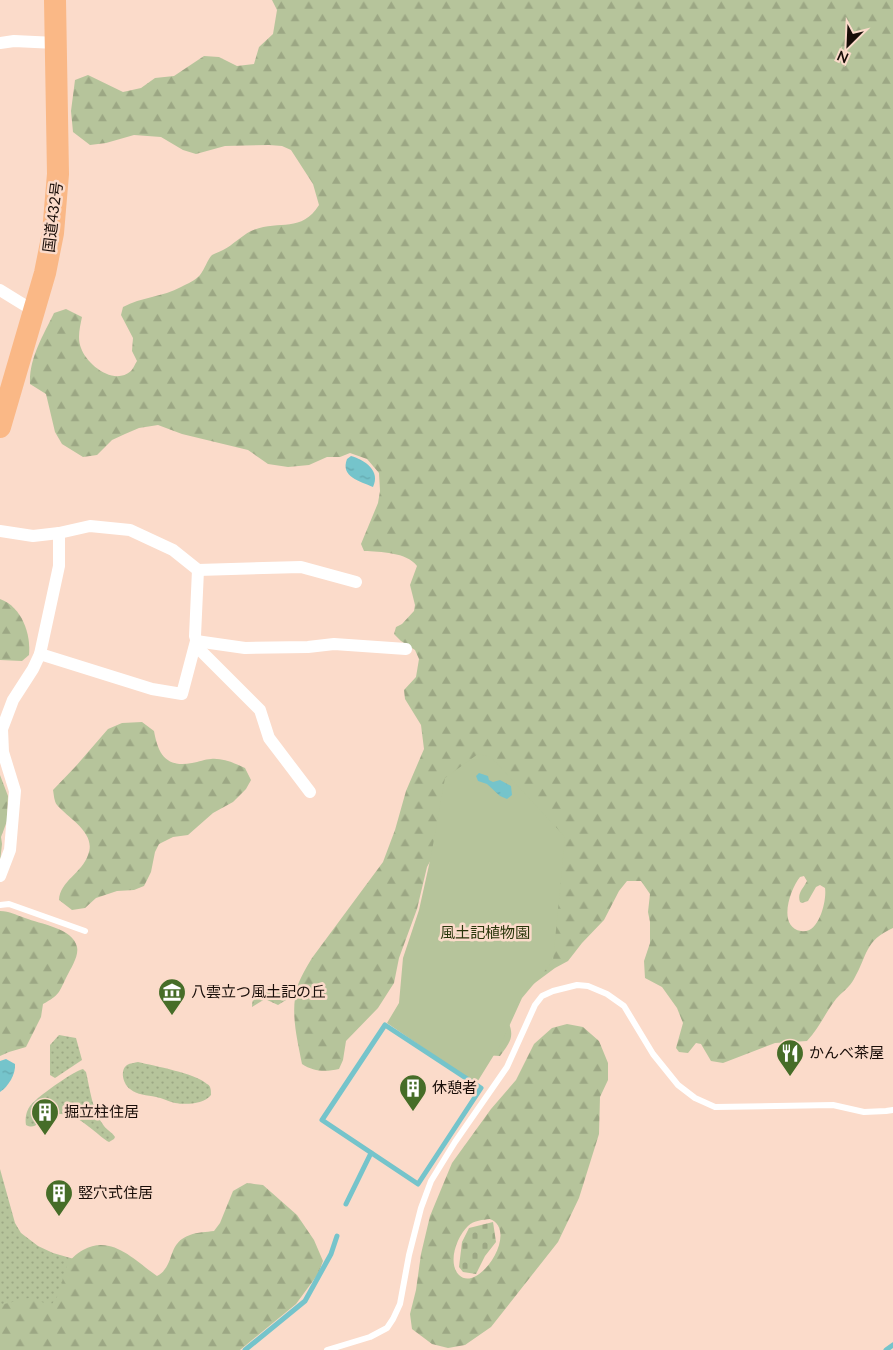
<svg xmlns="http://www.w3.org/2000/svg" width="893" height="1350" font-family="Lato,'Noto Sans JP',sans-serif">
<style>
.grass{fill:url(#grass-dots)}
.forest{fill:url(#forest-firs);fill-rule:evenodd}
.cemetery{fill:url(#cemetery-stones)}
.garden{fill:#b6c49b}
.water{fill:url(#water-ripples)}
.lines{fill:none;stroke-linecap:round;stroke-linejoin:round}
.stream{stroke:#75c4cb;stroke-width:5}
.lane{stroke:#fff;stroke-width:6}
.street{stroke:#fff;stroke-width:12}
.highway{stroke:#fab886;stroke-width:22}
.labels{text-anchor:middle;stroke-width:5;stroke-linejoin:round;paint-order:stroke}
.street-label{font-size:15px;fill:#180d08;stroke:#fbdbca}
.park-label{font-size:15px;fill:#29350a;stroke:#fbdbca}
.poi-label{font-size:15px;fill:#180d08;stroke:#fbdbca;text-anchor:start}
</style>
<defs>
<pattern id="grass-dots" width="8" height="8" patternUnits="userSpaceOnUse" patternTransform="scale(1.25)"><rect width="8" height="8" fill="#b6c49b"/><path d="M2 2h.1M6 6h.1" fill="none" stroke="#9ca784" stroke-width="1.8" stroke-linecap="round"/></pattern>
<pattern id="forest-firs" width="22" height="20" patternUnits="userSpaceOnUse" patternTransform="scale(1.25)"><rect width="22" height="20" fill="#b6c49b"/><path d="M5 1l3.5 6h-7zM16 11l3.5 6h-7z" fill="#9ca784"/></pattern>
<pattern id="cemetery-stones" width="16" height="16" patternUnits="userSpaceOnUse" patternTransform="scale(1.25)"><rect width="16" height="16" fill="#b6c49b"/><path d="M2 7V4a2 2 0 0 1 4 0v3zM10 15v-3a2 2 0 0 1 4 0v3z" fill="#9ca784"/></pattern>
<pattern id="water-ripples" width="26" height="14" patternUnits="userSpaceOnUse" patternTransform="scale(1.25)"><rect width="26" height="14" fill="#75c4cb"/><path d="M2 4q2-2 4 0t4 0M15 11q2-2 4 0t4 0" fill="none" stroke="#64a7ad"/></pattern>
</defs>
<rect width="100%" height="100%" fill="#fbdbca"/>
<!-- grass -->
<g class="grass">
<path d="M275,986L284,992L286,1000L278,1005L265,999L252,1007C252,993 261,986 275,986Z"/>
<path d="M59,1035L76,1038L82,1060L55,1078L50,1075V1045Z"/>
<path d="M138,1062C154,1066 195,1073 207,1084C211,1086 211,1090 211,1095C204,1104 186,1105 175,1103C169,1102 163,1098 156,1097C147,1095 137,1095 130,1089C124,1085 119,1071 127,1065C130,1063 135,1063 138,1062Z"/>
<path d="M83,1069L86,1072C90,1089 92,1111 104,1126C107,1130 112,1132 115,1137L114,1139L109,1142L107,1141C97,1134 80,1117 68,1115C61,1113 51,1114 45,1118C38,1122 35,1130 26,1125C25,1118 26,1112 30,1106C37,1097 72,1072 83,1069Z"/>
<path d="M0,1169L15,1223L21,1233L38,1246L53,1253L74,1259L63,1299L52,1310L0,1312Z"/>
</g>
<!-- forest -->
<g class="forest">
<path d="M272,0H893V928C864,941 868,955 854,979C850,987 842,992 836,999C825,1013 820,1027 807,1041L775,1043L723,1063L711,1061L701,1044L696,1043L688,1053L679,1052L676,1048L683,1023L677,1008L662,987L645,978L644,961L650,943V922L648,912L650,894L641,881H627L619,891L604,920L582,943L568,961L555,968L520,994L508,1021C515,1037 510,1042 500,1056L484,1055L445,834L427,867L417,909L399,958L394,983L378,1008L346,1041L343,1060L339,1069C326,1072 314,1072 302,1064C298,1043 292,1020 295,998C296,984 305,970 312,958L383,862L395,830L406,791L424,749L421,725L405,699L404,690L416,677L419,659L415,650L401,641L394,634L396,627L402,624L414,611L415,605L410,585L417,566C407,552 380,552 364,551L361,544L378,503L380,491L379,473L367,459L350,453L340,457H327L309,465L288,467L268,464L248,450L182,434L158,425L139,428L125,434L112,440L97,455L83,457L62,444L55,432L46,394L30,384C29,358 43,336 54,313L66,309L82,317C80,327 77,338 81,348C87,365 114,386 131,371C133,369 135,364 137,361L132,351L133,338L121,315L123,307C141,297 163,297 181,287C187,284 196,280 200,275C205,269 207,260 212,255C215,253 220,252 223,250C233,245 241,236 251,231C278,219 301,234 319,205L313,184L291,150L282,146L269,145L225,146L196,154L183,150L161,137L134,135L106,143L90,145L73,132L71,111L75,80L88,75L123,92L141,88L155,78L174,76L204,56L219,57L237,66L254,64L259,47L273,34L277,10ZM804,876L807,881C803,889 797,893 800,902L802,903L808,901L816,887L820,885L825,888C827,900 819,935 801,931C777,927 790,889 800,877Z"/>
<path d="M0,599C22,607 31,634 29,655L22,661L0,660Z"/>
<path d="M142,722L154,731C158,754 166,768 192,763C199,762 205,759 211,759C223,758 234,763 245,768L251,780L246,789L233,802L213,813L188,835L173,837L159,844L155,852L151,872L144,886L134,890L117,891L96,898L85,908L72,910L59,900C60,881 82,873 88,855C97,833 69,819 57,805C54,801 54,795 53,790L76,766L108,729L122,723Z"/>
<path d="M0,775L8,796L7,821L1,837L2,844L0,862Z"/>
<path d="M0,911C10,911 16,915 25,918C40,924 73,928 77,947C79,956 71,968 67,976C59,992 60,995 43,1004L41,1017L26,1047L9,1052L0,1056Z"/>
<path d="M567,1024L583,1027L599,1041L608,1063V1080L600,1097L599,1134L579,1198L558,1242L491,1327L465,1345L448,1348L432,1344L412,1329L410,1314L416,1290L421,1254L430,1216L452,1163L491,1109L516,1080L534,1044L552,1028ZM490,1219C520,1231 478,1294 459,1275C447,1263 457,1236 468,1226C474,1220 483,1220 490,1219Z"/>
<path d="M247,1183L263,1185L297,1215L314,1240L323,1261L318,1274L296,1304L240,1350H0V1305L29,1298L51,1305C64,1291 60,1281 67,1266C70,1259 76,1254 83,1250C112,1234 135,1261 157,1276C176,1266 166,1243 190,1235C197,1232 207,1232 214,1231L220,1223L233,1191Z"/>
</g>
<!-- cemetery -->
<path class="cemetery" d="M493,1222L496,1242L485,1256L476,1274L463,1272L459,1267L462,1242L469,1228Z"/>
<!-- garden -->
<path class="garden" d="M478,754L491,757L565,837L553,961L522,998L502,1042L476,1084L387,1023L399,1003L403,958L419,910L431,856L445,778Z"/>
<!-- water -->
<g class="water">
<path d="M351,456C365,460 381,471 373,487C360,481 340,477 347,459Z"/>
<path d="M479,773L488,776L489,780L493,782L500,780L511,786L512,795L507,799L500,796L487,784L478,781L476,776Z"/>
<path d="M6,1059L15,1064C16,1074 8,1087 0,1092V1061Z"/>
</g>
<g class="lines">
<!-- stream -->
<g class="stream">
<path d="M385,1025L481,1088L418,1184L322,1120Z"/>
<path d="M346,1204L371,1153"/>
<path d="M245,1350L305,1301L331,1254L337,1236"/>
<path d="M886,1350L893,1345"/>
</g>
<!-- lane -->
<g class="lane">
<path d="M0,905L9,904L85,931"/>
<path d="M327,1350L370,1337L387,1328L393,1319L400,1304L409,1255L421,1208L431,1181L455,1142L507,1067L535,1005L542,996L553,991L577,985L588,986L607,994L624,1006L653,1054L678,1085L695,1098L715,1107L833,1105L864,1112L886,1111L893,1110"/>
</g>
<!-- street -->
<g class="street">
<path d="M0,43L14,41L56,43"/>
<path d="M0,290L34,311"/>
<path d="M0,531L33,536L59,533L90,526L130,530L173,550L198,570L301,567L356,582"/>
<path d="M198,570L195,636L199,649L260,710L269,738L310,792"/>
<path d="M40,654L152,689L182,694L196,641L245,648L308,647L334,644L406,649"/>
<path d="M0,876L10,850L15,791L3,752L2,729L13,700L33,669L40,654L59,566V533"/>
</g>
<!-- highway -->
<path class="highway" d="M0,427L45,273L53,233L58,174L55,0"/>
</g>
<!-- icons -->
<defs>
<g id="museum-pin" transform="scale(1.4375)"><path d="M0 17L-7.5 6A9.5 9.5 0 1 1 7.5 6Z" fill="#466d28" stroke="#fbdbca"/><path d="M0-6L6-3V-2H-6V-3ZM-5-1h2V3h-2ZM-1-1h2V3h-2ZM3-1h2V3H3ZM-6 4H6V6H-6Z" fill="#fff"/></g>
<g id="restaurant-pin" transform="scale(1.4375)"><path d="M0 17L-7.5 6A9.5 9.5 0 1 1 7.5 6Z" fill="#466d28" stroke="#fbdbca"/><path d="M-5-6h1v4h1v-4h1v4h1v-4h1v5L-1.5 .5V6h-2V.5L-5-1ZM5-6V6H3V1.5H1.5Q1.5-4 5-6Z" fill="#fff"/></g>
<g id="building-pin" transform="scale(1.4375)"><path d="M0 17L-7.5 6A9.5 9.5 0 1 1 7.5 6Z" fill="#466d28" stroke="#fbdbca"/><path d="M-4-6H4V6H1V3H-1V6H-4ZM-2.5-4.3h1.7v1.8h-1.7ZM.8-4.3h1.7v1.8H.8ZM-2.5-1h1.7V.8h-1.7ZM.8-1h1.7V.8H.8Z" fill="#fff"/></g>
</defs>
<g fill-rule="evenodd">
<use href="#museum-pin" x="172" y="992"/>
<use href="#restaurant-pin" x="790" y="1053"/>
<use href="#building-pin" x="413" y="1088"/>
<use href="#building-pin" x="45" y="1112"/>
<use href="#building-pin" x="59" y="1193"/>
</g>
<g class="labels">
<!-- street labels -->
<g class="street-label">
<text transform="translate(53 217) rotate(-83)" y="5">国道432号</text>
</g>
<!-- park labels -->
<g class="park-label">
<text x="485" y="938">風土記植物園</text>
</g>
<!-- poi labels -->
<g class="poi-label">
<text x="191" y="997">八雲立つ風土記の丘</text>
<text x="809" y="1058">かんべ茶屋</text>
<text x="432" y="1093">休憩者</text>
<text x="64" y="1117">掘立柱住居</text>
<text x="78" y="1198">竪穴式住居</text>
</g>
</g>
<!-- north arrow -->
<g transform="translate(848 45) rotate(204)" stroke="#fbdbca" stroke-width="4" paint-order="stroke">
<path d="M0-4L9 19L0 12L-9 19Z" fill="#180d08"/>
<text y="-8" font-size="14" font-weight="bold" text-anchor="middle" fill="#180d08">N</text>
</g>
</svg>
